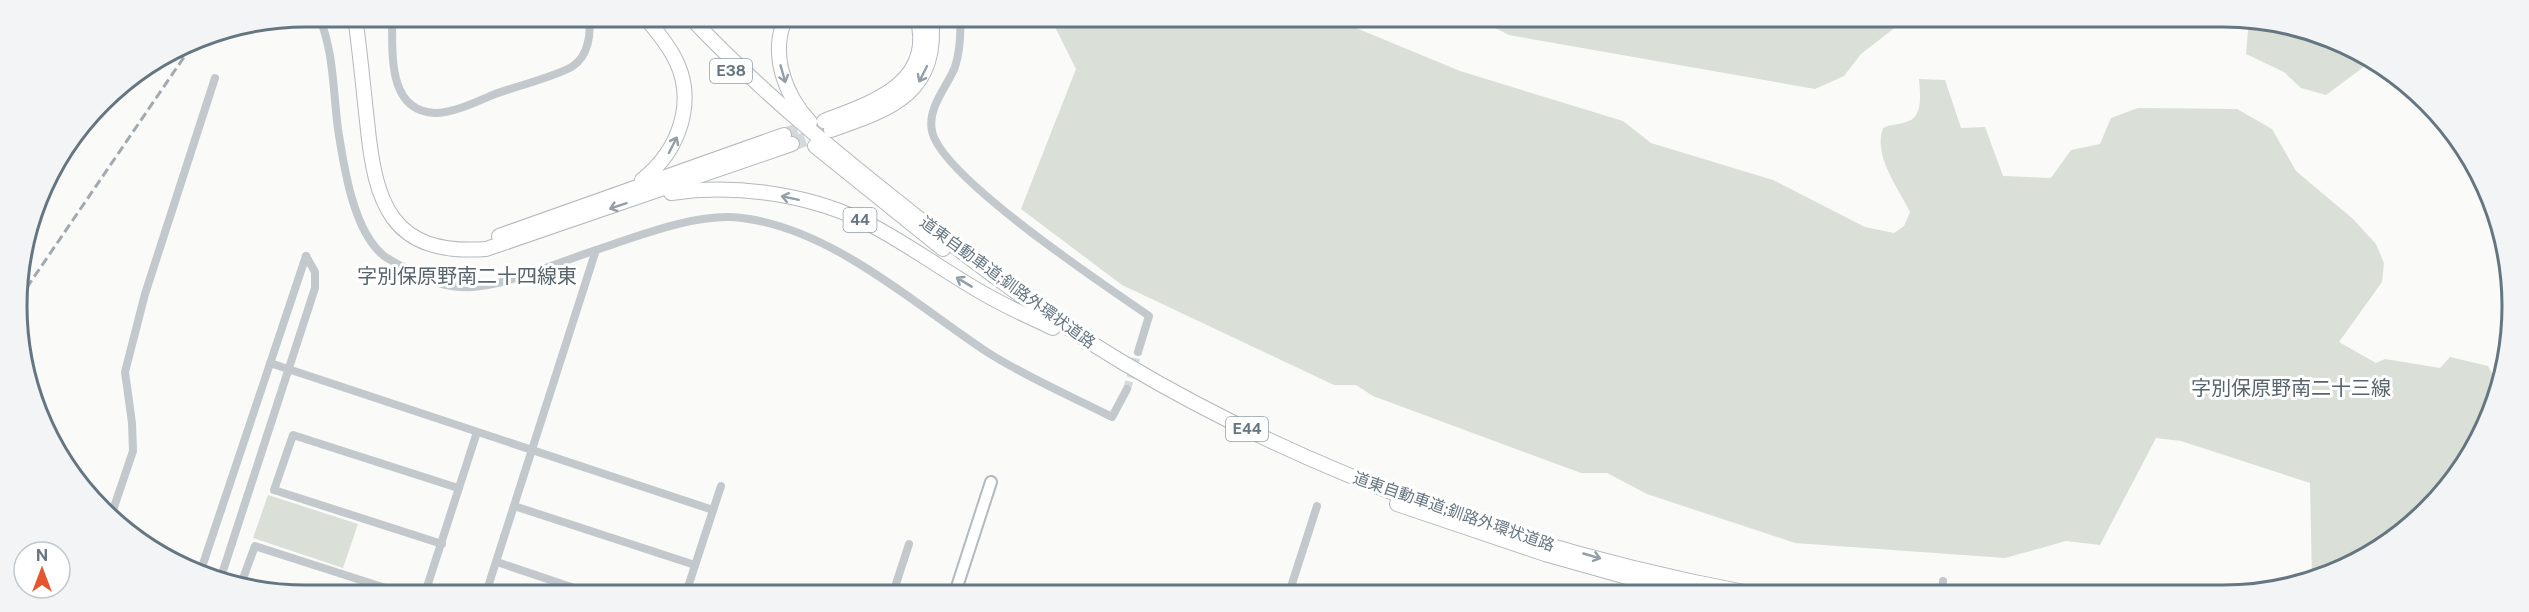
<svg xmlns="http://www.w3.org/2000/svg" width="2529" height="612" font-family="'Public Sans','Noto Sans JP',sans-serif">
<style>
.green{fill:#dadfd7}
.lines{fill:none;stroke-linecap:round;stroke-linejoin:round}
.street-tunnel{stroke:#d5d9db;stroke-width:8;stroke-dasharray:8 4;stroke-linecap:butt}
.highway-tunnel{stroke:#d5d9db;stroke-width:14;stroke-dasharray:14 7;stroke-linecap:butt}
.secondary-casing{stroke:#b3babf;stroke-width:14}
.highway-casing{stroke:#b4b9bd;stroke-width:16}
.street{stroke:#c3c8cc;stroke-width:8}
.secondary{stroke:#fff;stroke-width:10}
.highway{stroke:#fff;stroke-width:14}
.rail{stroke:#a2aab0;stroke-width:3;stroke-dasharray:9 4.5;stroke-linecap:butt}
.oneway{stroke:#939fa8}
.labels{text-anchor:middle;stroke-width:6;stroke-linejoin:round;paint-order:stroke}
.shield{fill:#fff;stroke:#939fa8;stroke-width:1.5}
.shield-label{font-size:15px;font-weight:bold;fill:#657683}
.street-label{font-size:16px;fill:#657683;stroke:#fff}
.quarter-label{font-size:20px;fill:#57646e;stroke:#fff}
.rim{fill:none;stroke:#657683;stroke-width:3}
</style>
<rect width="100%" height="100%" fill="#fafaf8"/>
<!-- green -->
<g class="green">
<path d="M1050,17L1332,18L1460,71L1623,121L1651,143L1773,180L1865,227L1894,233L1904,226L1910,212C1898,187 1873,156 1883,128C1891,124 1897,125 1906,122C1924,118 1920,93 1919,79L1945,80L1961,128L1985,127L2003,176L2051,178L2071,150L2100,144L2111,118L2138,108L2237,109L2272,129L2296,171L2353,219L2376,244L2384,263L2382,282L2339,342L2376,363L2385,359L2440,368L2450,357L2488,366L2498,384L2482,434L2429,508L2348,567L2312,578L2310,483L2181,441L2156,438L2100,545L2066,541L2005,558L1795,543L1647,494L1607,473H1581L1373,396L1356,385H1334L1122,285L1021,209L1076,69Z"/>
<path d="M1476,18L1906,19L1861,54L1844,76L1815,89L1509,35Z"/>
<path d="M2249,19H2261L2368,55L2373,60L2326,95L2301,88L2284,72L2246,54Z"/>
<path d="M268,495L358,524L343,568L253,538Z"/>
</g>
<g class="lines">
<!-- street-tunnel -->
<path class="street-tunnel" d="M1127,389L1138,352"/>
<!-- highway-tunnel -->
<g class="highway-tunnel">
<path d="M784,135L824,121"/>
<path d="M792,144L826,132"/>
</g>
<!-- secondary casing -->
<g class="secondary-casing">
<path id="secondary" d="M955,593L991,482"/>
</g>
<!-- highway casing -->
<g class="highway-casing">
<g id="highway">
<path d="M355,17C360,51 363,86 367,121C375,203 390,256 486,249L792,144"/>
<path d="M690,17C754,85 824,143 897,201C969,259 1043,315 1122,362C1313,476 1531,552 1749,593"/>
<path d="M786,17C769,54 785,95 810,122"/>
<path d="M824,121C871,103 936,83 917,17"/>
<path d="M831,130C891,109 940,93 931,17"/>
<path d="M815,146L943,249"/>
<path d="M642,180C680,150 698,99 673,55C665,41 655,29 645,17"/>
<path d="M671,193C733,184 802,193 859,219C904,240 944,272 988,296C1009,308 1032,318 1053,328"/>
<path d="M499,236L784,135"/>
<path d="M1397,504L1545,554L1684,593"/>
</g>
</g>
<!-- street -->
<g class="street">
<path d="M319,17C334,51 333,92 338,129C344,167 353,231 384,256C393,262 403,267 412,272C431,283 452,288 473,287C512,284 559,262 596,250"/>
<path d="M392,17C393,50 386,111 435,113C454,113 478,101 495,94C514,87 558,76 573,66C588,56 592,33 588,17"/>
<path d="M960,17C961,34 960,51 955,67C947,87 927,108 932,131C941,177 1106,286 1149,316L1138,352"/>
<path d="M270,363L713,510"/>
<path d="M514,506L695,565"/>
<path d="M112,513L133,451L132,423L125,372L145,294L215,78"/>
<path d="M442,544L274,490L293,435L458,488"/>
<path d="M497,562L589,593"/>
<path d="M201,570L306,256"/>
<path d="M221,577L315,288V272L306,256"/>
<path d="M241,584L255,546L401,593"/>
<path d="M956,589L969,593"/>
<path d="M425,593L477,432"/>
<path d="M486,593L596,250C638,236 698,212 742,218C832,229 913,303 987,352C1026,377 1071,396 1112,417L1127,389"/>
<path d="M686,593L721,486"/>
<path d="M893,593L909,544"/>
<path d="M1289,593L1317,506"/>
<path d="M1942,593L1943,581"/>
</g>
<!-- secondary -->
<use href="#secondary" class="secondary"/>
<!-- highway -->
<use href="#highway" class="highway"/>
<!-- rail -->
<path class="rail" d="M19,299L197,38"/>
</g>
<!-- one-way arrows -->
<defs><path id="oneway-shaft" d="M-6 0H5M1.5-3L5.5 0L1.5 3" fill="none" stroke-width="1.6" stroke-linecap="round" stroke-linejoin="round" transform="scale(1.5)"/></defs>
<g class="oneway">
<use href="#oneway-shaft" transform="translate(783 74) rotate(74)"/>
<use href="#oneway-shaft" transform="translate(923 74) rotate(117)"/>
<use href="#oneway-shaft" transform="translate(673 145) rotate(-63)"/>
<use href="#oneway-shaft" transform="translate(790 198) rotate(-168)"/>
<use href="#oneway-shaft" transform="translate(618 206) rotate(161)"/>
<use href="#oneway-shaft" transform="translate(964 282) rotate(-149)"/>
<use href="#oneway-shaft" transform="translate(1592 556) rotate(16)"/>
</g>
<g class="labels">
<!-- shield labels -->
<g class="shield">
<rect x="710" y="59" width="42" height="24" rx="4.5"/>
<rect x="843.5" y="208" width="33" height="24" rx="4.5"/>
<rect x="1226" y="417" width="42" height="24" rx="4.5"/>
</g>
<g class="shield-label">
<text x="731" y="76">E38</text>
<text x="860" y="225">44</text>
<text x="1247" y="434">E44</text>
</g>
<!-- street labels -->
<g class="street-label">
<text transform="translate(1008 282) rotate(36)" y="6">道東自動車道;釧路外環状道路</text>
<text transform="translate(1454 511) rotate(19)" y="6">道東自動車道;釧路外環状道路</text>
</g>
<!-- quarter labels -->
<g class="quarter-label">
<text x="467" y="283">字別保原野南二十四線東</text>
<text x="2291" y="395">字別保原野南二十三線</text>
</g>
</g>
<!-- crop -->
<path d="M0 0H2529V612H0ZM306 27H2223A279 279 0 0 1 2502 306V306A279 279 0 0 1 2223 585H306A279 279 0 0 1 27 306V306A279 279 0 0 1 306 27Z" fill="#f3f4f5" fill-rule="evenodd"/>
<path class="rim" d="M306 27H2223A279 279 0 0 1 2502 306V306A279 279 0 0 1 2223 585H306A279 279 0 0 1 27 306V306A279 279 0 0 1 306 27Z"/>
<!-- north arrow -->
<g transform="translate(42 570)"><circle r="28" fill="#ffffff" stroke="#c1c8cd" stroke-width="1.5"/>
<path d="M0-4.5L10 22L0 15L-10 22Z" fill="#e4572e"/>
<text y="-9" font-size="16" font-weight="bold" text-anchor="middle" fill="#657683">N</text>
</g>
</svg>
